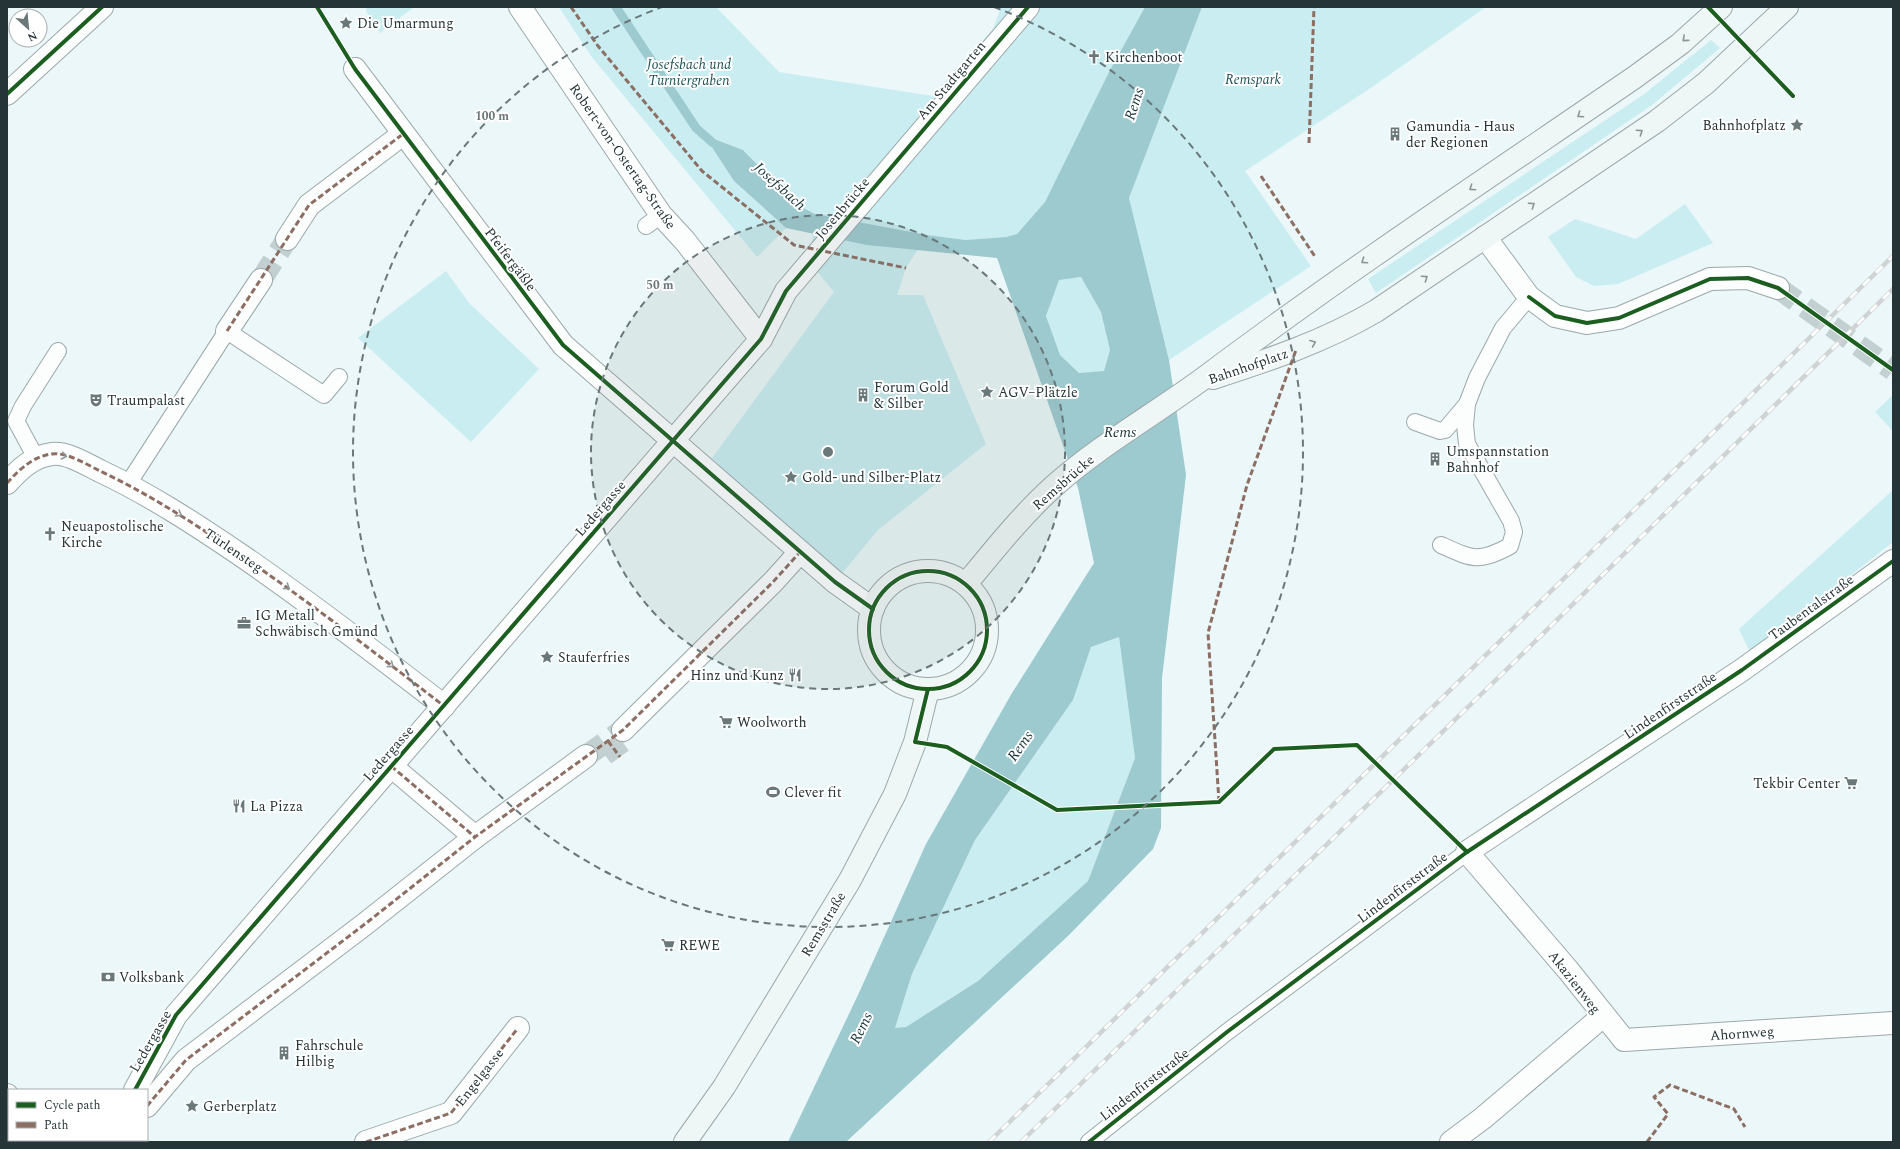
<svg xmlns="http://www.w3.org/2000/svg" width="1900" height="1149" font-family="Spectral,serif">
<style>
.green{fill:#c9edf1}
.water{fill:#9ccacf;fill-rule:evenodd}
.lines{fill:none;stroke-linecap:round;stroke-linejoin:round}
.stream{stroke:#9ccacf;stroke-width:9}
.pedestrian-tunnel{stroke:#c3d0d1;stroke-width:22;stroke-dasharray:22 11;stroke-linecap:butt}
.minor-tunnel{stroke:#c3d0d1;stroke-width:22;stroke-dasharray:22 11;stroke-linecap:butt}
.service-casing{stroke:#9ca8a9;stroke-width:18}
.pedestrian-casing{stroke:#9ca8a9;stroke-width:24}
.minor-casing{stroke:#9ca8a9;stroke-width:24}
.secondary-casing{stroke:#9ca8a9;stroke-width:24}
.service{stroke:#fcfefe;stroke-width:16}
.pedestrian{stroke:#fcfefe;stroke-width:22}
.minor{stroke:#fcfefe;stroke-width:22}
.secondary{stroke:#eff6f6;stroke-width:22}
.rail-casing{stroke:#d0d3d3;stroke-width:4.5}
.rail{stroke:#fff;stroke-width:3;stroke-dasharray:9;stroke-linecap:butt}
.quiet{stroke:#8d6e63;stroke-width:3;stroke-dasharray:6 3;stroke-linecap:butt}
.cycleway-casing{stroke:#fff;stroke-width:6}
.cycleway{stroke:#1b5e20;stroke-width:4}
.oneway{stroke:#8a9596}
.oneway2{stroke:#90999a}
.ring{fill:none;stroke:#6a787a;stroke-width:2;stroke-dasharray:7 5}
.labels{text-anchor:middle;stroke-width:4;stroke-linejoin:round;paint-order:stroke}
.poi-label{font-size:14px;fill:#253436;stroke:#fff;text-anchor:start}
.park-label{font-size:14px;font-style:italic;fill:#1c5157;stroke:#fff}
.street-label{font-size:14px;fill:#253436;stroke:#fff}
.water-label{font-size:15px;font-style:italic;fill:#153437;stroke:#fff}
.centre{fill:#6a787a;stroke:#fff;stroke-width:2}
.ring-label{font-size:12px;text-anchor:middle;font-weight:bold;fill:#6a787a;stroke:#fff;stroke-width:4;stroke-linejoin:round;paint-order:stroke}
</style>
<rect width="100%" height="100%" fill="#ebf7f8"/>
<!-- green -->
<g class="green">
<path d="M366,7H414L380,33L366,11Z"/>
<path d="M559,7H716L779,72L932,96L993,29L1001,7H1145L1109,72L1045,202L1017,234L1006,237L966,240L927,235L906,268L897,295H923L986,444L878,530L835,582L712,458L834,292L810,263L815,214L796,204L743,150L705,135L734,181L786,228L757,257L591,56Z"/>
<path d="M1202,7H1486L1372,87L1245,171L1311,266L1169,360L1129,198Z"/>
<path d="M1711,40L1720,48L1652,105L1376,293L1368,279L1643,95Z"/>
<path d="M1685,204L1713,243L1618,284L1594,286L1576,277L1548,237L1575,219L1636,239Z"/>
<path d="M446,271L469,303L539,369L471,442L358,338Z"/>
<path d="M1081,277L1101,312L1110,350L1104,372L1079,373L1060,355L1046,316L1059,279Z"/>
<path d="M1893,395V431L1875,412Z"/>
<path d="M1893,490V542L1751,654L1739,629Z"/>
<path d="M1119,637L1135,758L1088,881L978,981L906,1027L895,1028L912,974L975,840L1073,700L1091,647Z"/>
</g>
<!-- water -->
<path class="water" d="M1145,7H1202L1129,198L1169,360L1186,475L1162,678L1161,828L1153,849L1069,935L846,1142H788L858,995L926,844L1012,693L1094,563L1078,488L997,258L867,245L786,228L734,181L704,135L743,150L796,204L815,214L927,235L966,240L1006,237L1017,234L1045,202L1109,72ZM1081,277L1101,312L1110,350L1104,371L1079,373L1060,355L1046,316L1059,280ZM1119,637L1135,758L1088,881L978,981L906,1027L895,1028L912,974L975,840L1073,700L1091,647Z"/>
<g class="lines">
<!-- stream -->
<path class="stream" d="M616,7L696,128L713,143"/>
<!-- pedestrian-tunnel -->
<g class="pedestrian-tunnel">
<path d="M261,280L287,239"/>
<path d="M608,741L620,757"/>
<path d="M586,756L623,730"/>
</g>
<!-- minor-tunnel -->
<path class="minor-tunnel" d="M1778,288L1893,370"/>
<!-- service casing -->
<g class="service-casing">
<g id="service">
<path d="M646,226L661,215"/>
<path d="M1415,422L1440,431L1445,430L1467,404"/>
<path d="M36,458L16,421L23,406L58,351"/>
<path d="M128,484L227,331L324,395L339,377"/>
<path d="M1441,545C1472,559 1479,563 1510,546L1514,532L1511,521L1467,444L1465,425L1467,404L1477,378L1503,328L1529,297"/>
<path d="M1089,1142L1227,1032L1467,852"/>
</g>
</g>
<!-- pedestrian casing -->
<g class="pedestrian-casing">
<g id="pedestrian">
<path d="M287,239L309,205L403,134"/>
<path d="M227,331L261,280"/>
<path d="M623,730L773,582L800,552"/>
<path d="M391,766L475,837"/>
<path d="M147,1106L186,1060L365,924L475,837L586,756"/>
</g>
</g>
<!-- minor casing -->
<g class="minor-casing">
<g id="minor">
<path d="M520,7L661,215L685,241L761,339"/>
<path d="M355,69L563,345L835,582L873,609"/>
<path d="M7,94L102,7"/>
<path d="M1485,237L1529,297L1555,316L1587,323L1619,318L1710,279L1748,278L1778,288"/>
<path d="M7,483C19,470 33,456 52,454C67,452 86,464 100,471C151,495 198,526 245,558C313,605 378,655 444,706"/>
<path d="M1893,561L1742,670L1467,852L1568,970L1624,1040L1893,1023"/>
<path d="M135,1090L176,1015L761,339L786,291L1028,7"/>
<path d="M7,1095L9,1097"/>
<path d="M48,1140L50,1142"/>
<path d="M106,1142L107,1140"/>
<path d="M366,1142L451,1113L518,1028"/>
<path d="M1451,1142L1483,1118L1603,1016"/>
</g>
</g>
<!-- secondary casing -->
<g class="secondary-casing">
<g id="secondary">
<path d="M1213,378C1269,360 1325,341 1376,311L1657,121L1706,83L1787,7"/>
<circle cx="928" cy="630" r="59"/>
<path d="M966,584C994,550 1021,516 1054,486C1101,444 1157,413 1208,375C1347,271 1492,175 1635,77L1680,44L1721,7"/>
<path d="M685,1142L724,1087L850,880L895,794L915,742L928,689"/>
</g>
</g>
<!-- service -->
<use href="#service" class="service"/>
<!-- pedestrian -->
<use href="#pedestrian" class="pedestrian"/>
<!-- minor -->
<use href="#minor" class="minor"/>
<!-- secondary -->
<use href="#secondary" class="secondary"/>
<!-- rail casing -->
<g class="rail-casing">
<g id="rail">
<path d="M989,1142L1893,256"/>
<path d="M1021,1142L1503,673L1893,289"/>
</g>
</g>
<!-- rail -->
<use href="#rail" class="rail"/>
<!-- quiet -->
<g class="quiet">
<path d="M571,7L598,46L702,171L794,245L906,268"/>
<path d="M1309,143L1314,7"/>
<path d="M1261,176L1316,258"/>
<path d="M227,331L309,205L403,134"/>
<path d="M7,483C19,470 33,456 52,454C67,452 86,464 100,471C151,495 198,526 245,558C313,605 378,655 444,706"/>
<path d="M608,741L620,757"/>
<path d="M391,766L475,837"/>
<path d="M1219,802L1208,633L1247,485L1296,350"/>
<path d="M7,1095L9,1097"/>
<path d="M147,1106L186,1060L365,924L475,837L623,730L773,582L800,552"/>
<path d="M48,1140L50,1142"/>
<path d="M117,1142L119,1140"/>
<path d="M366,1142L451,1113L518,1028"/>
<path d="M1647,1142L1668,1114L1654,1097L1670,1085L1734,1109L1745,1127"/>
</g>
<!-- cycleway casing -->
<g class="cycleway-casing">
<g id="cycleway">
<path d="M317,7L355,69L563,345L835,582L873,609"/>
<path d="M1708,7L1793,96"/>
<path d="M7,94L102,7"/>
<path d="M1529,297L1555,316L1587,323L1619,318L1710,279L1748,278L1778,288L1893,370"/>
<circle cx="928" cy="630" r="59"/>
<path d="M928,689L915,742L947,747L1057,810L1219,802L1274,749L1357,745L1467,852"/>
<path d="M135,1090L176,1015L761,339L786,291L1028,7"/>
<path d="M1089,1142L1227,1032L1467,852L1742,670L1893,561"/>
</g>
</g>
<!-- cycleway -->
<use href="#cycleway" class="cycleway"/>
</g>
<!-- one-way arrows -->
<defs><path id="oneway-chevron" d="M-2-3.5L2.5 0L-2 3.5" fill="none" stroke-width="1.6" stroke-linecap="round" stroke-linejoin="round"/></defs>
<g class="oneway">
<use href="#oneway-chevron" transform="translate(1685 39) rotate(139)"/>
<use href="#oneway-chevron" transform="translate(1580 115) rotate(146)"/>
<use href="#oneway-chevron" transform="translate(1640 132) rotate(-34)"/>
<use href="#oneway-chevron" transform="translate(1472 188) rotate(146)"/>
<use href="#oneway-chevron" transform="translate(1532 205) rotate(-34)"/>
<use href="#oneway-chevron" transform="translate(1364 261) rotate(146)"/>
<use href="#oneway-chevron" transform="translate(1425 278) rotate(-34)"/>
<use href="#oneway-chevron" transform="translate(1313 343) rotate(-23)"/>
</g>
<g class="oneway2">
<use href="#oneway-chevron" transform="translate(64 456) rotate(13)"/>
<use href="#oneway-chevron" transform="translate(179 514) rotate(31)"/>
<use href="#oneway-chevron" transform="translate(287 587) rotate(34)"/>
<use href="#oneway-chevron" transform="translate(391 665) rotate(37)"/>
</g>
<!-- distance rings -->
<circle cx="828" cy="452" r="237" fill="#6a787a" fill-opacity=".12"/>
<g class="ring">
<circle cx="828" cy="452" r="237"/>
<path d="M994 7A475 475 0 1 1 662 7"/>
</g>
<!-- icons -->
<defs>
<g id="sight-bare" transform="scale(1.08)"><path d="M0-6L1.8-2.2L6-1.7L2.9 1.2L3.7 5.4L0 3.3L-3.7 5.4L-2.9 1.2L-6-1.7L-1.8-2.2Z" fill="#6a787a" stroke="#fff" stroke-width="2.5" paint-order="stroke"/></g>
<g id="church-bare" transform="scale(1.08)"><path d="M-1.2-6h2.4v3.5h3.3v2.4h-3.3V6h-2.4V-.1h-3.3v-2.4h3.3Z" fill="#6a787a" stroke="#fff" stroke-width="2.5" paint-order="stroke"/></g>
<g id="building-bare" transform="scale(1.08)"><path d="M-4-6H4V6H1V3H-1V6H-4ZM-2.5-4.3h1.7v1.8h-1.7ZM.8-4.3h1.7v1.8H.8ZM-2.5-1h1.7V.8h-1.7ZM.8-1h1.7V.8H.8Z" fill="#6a787a" stroke="#fff" stroke-width="2.5" paint-order="stroke"/></g>
<g id="theatre-bare" transform="scale(1.08)"><path d="M-5-5.5Q0-4 5-5.5V0Q5 5 0 6Q-5 5-5 0ZM-3.3-2.5H-1v1.5H-3.3ZM1-2.5H3.3v1.5H1ZM-2.8 1Q0 5.5 2.8 1Z" fill="#6a787a" stroke="#fff" stroke-width="2.5" paint-order="stroke"/></g>
<g id="office-bare" transform="scale(1.08)"><path d="M-6-3h4V-5.5h4V-3h4V5H-6ZM-1-4.5V-3h2v-1.5ZM-6 0V1H6V0Z" fill="#6a787a" stroke="#fff" stroke-width="2.5" paint-order="stroke"/></g>
<g id="restaurant-bare" transform="scale(1.08)"><path d="M-5-6h1v4h1v-4h1v4h1v-4h1v5L-1.5 .5V6h-2V.5L-5-1ZM5-6V6H3V1.5H1.5Q1.5-4 5-6Z" fill="#6a787a" stroke="#fff" stroke-width="2.5" paint-order="stroke"/></g>
<g id="supermarket-bare" transform="scale(1.08)"><path d="M-6-5.5h2.5l.6 2H6L4.5 2H-2.5L-4.4-4H-6ZM-1.5 3.2a1.3 1.3 0 1 0 .1 0ZM3 3.2a1.3 1.3 0 1 0 .1 0Z" fill="#6a787a" stroke="#fff" stroke-width="2.5" paint-order="stroke"/></g>
<g id="stadium-bare" transform="scale(1.08)"><path d="M0-5a6.5 5 0 1 0 0 10a6.5 5 0 1 0 0-10ZM-3.5-1.8h7v3.6h-7Z" fill="#6a787a" stroke="#fff" stroke-width="2.5" paint-order="stroke"/></g>
<g id="bank-bare" transform="scale(1.08)"><path d="M-6-4H6V4H-6ZM0-2.3a2.3 2.3 0 1 0 0 4.6a2.3 2.3 0 1 0 0-4.6Z" fill="#6a787a" stroke="#fff" stroke-width="2.5" paint-order="stroke"/></g>
</defs>
<g fill-rule="evenodd">
<use href="#sight-bare" x="346" y="23"/>
<use href="#church-bare" x="1094" y="57"/>
<use href="#sight-bare" x="1797" y="125"/>
<use href="#building-bare" x="1395" y="134"/>
<use href="#sight-bare" x="987" y="392"/>
<use href="#building-bare" x="863" y="395"/>
<use href="#theatre-bare" x="96" y="400"/>
<use href="#building-bare" x="1435" y="459"/>
<use href="#sight-bare" x="791" y="477"/>
<use href="#church-bare" x="50" y="534"/>
<use href="#office-bare" x="244" y="623"/>
<use href="#sight-bare" x="547" y="657"/>
<use href="#restaurant-bare" x="795" y="675"/>
<use href="#supermarket-bare" x="726" y="722"/>
<use href="#supermarket-bare" x="1851" y="783"/>
<use href="#stadium-bare" x="773" y="792"/>
<use href="#restaurant-bare" x="239" y="806"/>
<use href="#supermarket-bare" x="668" y="945"/>
<use href="#bank-bare" x="108" y="977"/>
<use href="#building-bare" x="284" y="1053"/>
<use href="#sight-bare" x="192" y="1106"/>
</g>
<g class="labels">
<!-- poi labels -->
<g class="poi-label">
<text x="357" y="28">Die Umarmung</text>
<text x="1105" y="62">Kirchenboot</text>
<text x="1786" y="130" text-anchor="end">Bahnhofplatz</text>
<text x="1406" y="131">Gamundia - Haus<tspan x="1406" dy="16">der Regionen</tspan></text>
<text x="874" y="392">Forum Gold<tspan x="874" dy="16">&amp; Silber</tspan></text>
<text x="998" y="397">AGV–Plätzle</text>
<text x="107" y="405">Traumpalast</text>
<text x="1446" y="456">Umspannstation<tspan x="1446" dy="16">Bahnhof</tspan></text>
<text x="802" y="482">Gold- und Silber-Platz</text>
<text x="61" y="531">Neuapostolische<tspan x="61" dy="16">Kirche</tspan></text>
<text x="255" y="620">IG Metall<tspan x="255" dy="16">Schwäbisch Gmünd</tspan></text>
<text x="558" y="662">Stauferfries</text>
<text x="784" y="680" text-anchor="end">Hinz und Kunz</text>
<text x="737" y="727">Woolworth</text>
<text x="1840" y="788" text-anchor="end">Tekbir Center</text>
<text x="784" y="797">Clever fit</text>
<text x="250" y="811">La Pizza</text>
<text x="679" y="950">REWE</text>
<text x="119" y="982">Volksbank</text>
<text x="295" y="1050">Fahrschule<tspan x="295" dy="16">Hilbig</tspan></text>
<text x="203" y="1111">Gerberplatz</text>
</g>
<!-- park labels -->
<g class="park-label">
<text x="689" y="69">Josefsbach und<tspan x="689" dy="16">Turniergraben</tspan></text>
<text x="1253" y="84">Remspark</text>
</g>
<!-- street labels -->
<g class="street-label">
<text transform="translate(951 80) rotate(-50)" y="5">Am Stadtgarten</text>
<text transform="translate(623 156) rotate(55)" y="5">Robert-von-Ostertag-Straße</text>
<text transform="translate(842 208) rotate(-50)" y="5">Josenbrücke</text>
<text transform="translate(511 259) rotate(53)" y="5">Pfeifergäßle</text>
<text transform="translate(1248 366) rotate(-19)" y="5">Bahnhofplatz</text>
<text transform="translate(1063 482) rotate(-41)" y="5">Remsbrücke</text>
<text transform="translate(600 508) rotate(-49)" y="5">Ledergasse</text>
<text transform="translate(234 550) rotate(34)" y="5">Türlensteg</text>
<text transform="translate(1811 607) rotate(-36)" y="5">Taubentalstraße</text>
<text transform="translate(1670 705) rotate(-34)" y="5">Lindenfirststraße</text>
<text transform="translate(388 753) rotate(-49)" y="5">Ledergasse</text>
<text transform="translate(1402 887) rotate(-37)" y="5">Lindenfirststraße</text>
<text transform="translate(823 924) rotate(-59)" y="5">Remsstraße</text>
<text transform="translate(1575 982) rotate(52)" y="5">Akazienweg</text>
<text transform="translate(1742 1033) rotate(-4)" y="5">Ahornweg</text>
<text transform="translate(150 1041) rotate(-60)" y="5">Ledergasse</text>
<text transform="translate(479 1077) rotate(-52)" y="5">Engelgasse</text>
<text transform="translate(1144 1084) rotate(-38)" y="5">Lindenfirststraße</text>
</g>
<!-- water labels -->
<g class="water-label">
<text transform="translate(1134 104) rotate(-72)" y="5">Rems</text>
<text transform="translate(780 186) rotate(42)" y="5">Josefsbach</text>
<text x="1120" y="437">Rems</text>
<text transform="translate(1020 746) rotate(-55)" y="5">Rems</text>
<text transform="translate(861 1028) rotate(-64)" y="5">Rems</text>
</g>
</g>
<circle cx="828" cy="452" r="6" class="centre"/>
<g class="ring-label">
<text x="492" y="120">100 m</text>
<text x="660" y="289">50 m</text>
</g>
<!-- border -->
<rect width="1900" height="1149" fill="none" stroke="#253436" stroke-width="16"/>
<!-- legend -->
<rect x="8" y="1089" width="140" height="52" fill="#ffffff" stroke="#a8aeaf"/>
<rect x="16" y="1102" width="20" height="6" fill="#1b5e20" stroke="#a8aeaf"/>
<text x="44" y="1109" font-size="12" fill="#253436">Cycle path</text>
<rect x="16" y="1122" width="20" height="6" fill="#8d6e63" stroke="#a8aeaf"/>
<text x="44" y="1129" font-size="12" fill="#253436">Path</text>
<!-- north arrow -->
<g transform="translate(28 28) rotate(153)"><circle r="19" fill="#ffffff" stroke="#a8aeaf"/>
<path d="M0-3L7 15L0 10L-7 15Z" fill="#6a787a"/>
<text y="-6" font-size="11" font-weight="bold" text-anchor="middle" fill="#253436">N</text>
</g>
</svg>
